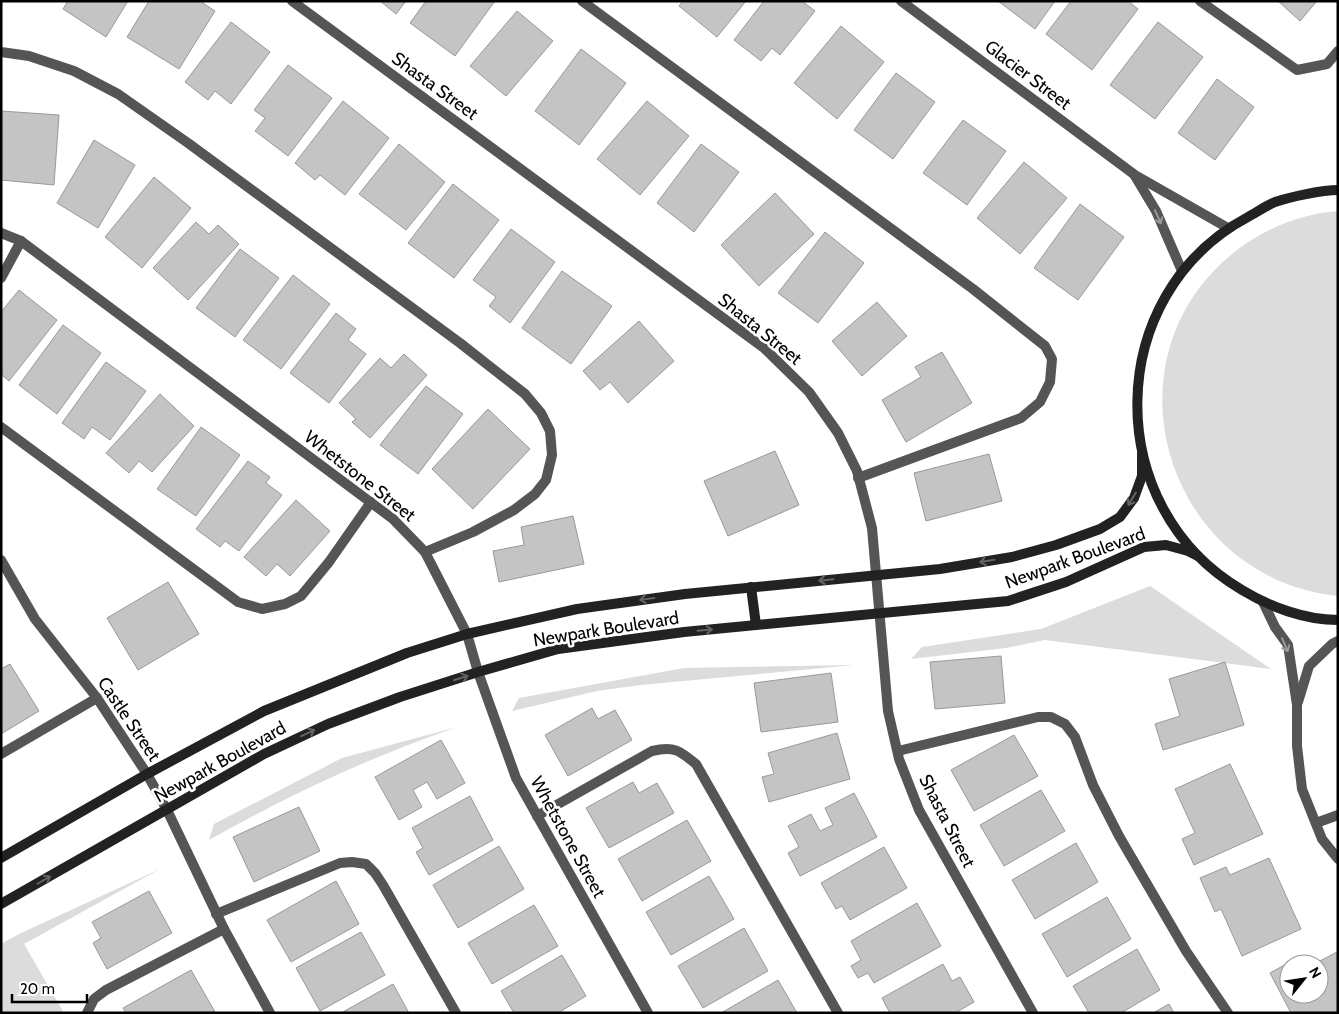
<svg xmlns="http://www.w3.org/2000/svg" width="1339" height="1014" font-family="Cabin,sans-serif">
<style>
.green{fill:#dcdcdc}
.building{fill:#c4c4c4;stroke:#999}
.lines{fill:none;stroke-linecap:round;stroke-linejoin:round}
.lane{stroke:#555;stroke-width:10}
.street{stroke:#555;stroke-width:10}
.secondary{stroke:#222;stroke-width:10}
.oneway{stroke:#999}
.oneway2{stroke:#646464}
.labels{text-anchor:middle;stroke-width:5;stroke-linejoin:round;paint-order:stroke}
.street-label{font-size:18px;fill:#000;stroke:#fff}
</style>
<rect width="100%" height="100%" fill="#fff"/>
<!-- green -->
<g class="green">
<path d="M1338,211V596C1165,578 1098,357 1237,250C1266,228 1301,214 1338,211Z"/>
<path d="M1150,586L1271,669L1045,640L1006,648L911,659L922,647L1041,629Z"/>
<path d="M854,665L641,685L597,691L512,711L519,698L684,668Z"/>
<path d="M457,727C370,757 289,795 209,840L214,824L342,758Z"/>
<path d="M160,869L24,944L64,1013H1V944L19,934Z"/>
</g>
<!-- building -->
<g class="building">
<path d="M68,1H128L106,37L63,9Z"/>
<path d="M149,1H200L215,11L179,69L127,37Z"/>
<path d="M380,1H406L396,14Z"/>
<path d="M426,1H495L455,56L410,23Z"/>
<path d="M683,1H746L717,37L679,6Z"/>
<path d="M764,1H802L815,11L780,55L772,48L761,61L734,40Z"/>
<path d="M998,1H1055L1035,29Z"/>
<path d="M1071,1H1128L1138,9L1092,70L1046,34Z"/>
<path d="M1278,1H1317L1300,21Z"/>
<path d="M517,11L553,41L506,96L470,66Z"/>
<path d="M231,22L270,52L231,104L215,91L208,100L185,82Z"/>
<path d="M1158,22L1203,57L1155,119L1110,85Z"/>
<path d="M841,26L884,62L837,119L794,83Z"/>
<path d="M581,49L626,83L579,145L535,111Z"/>
<path d="M288,65L332,98L288,156L255,131L265,118L254,110Z"/>
<path d="M896,73L935,102L893,159L854,130Z"/>
<path d="M1217,79L1254,107L1215,160L1178,133Z"/>
<path d="M343,101L389,138L345,195L320,175L315,180L295,163Z"/>
<path d="M647,101L689,136L640,195L597,159Z"/>
<path d="M1,111L59,115L54,185L1,180Z"/>
<path d="M963,120L1006,151L967,205L923,173Z"/>
<path d="M94,140L135,165L98,228L57,203Z"/>
<path d="M399,144L445,182L406,230L359,194Z"/>
<path d="M701,144L739,172L694,232L657,203Z"/>
<path d="M1024,162L1067,198L1020,254L977,218Z"/>
<path d="M154,177L191,208L142,268L105,237Z"/>
<path d="M453,184L499,220L454,278L408,243Z"/>
<path d="M775,193L814,234L759,286L721,245Z"/>
<path d="M1080,204L1124,237L1078,300L1034,268Z"/>
<path d="M196,222L209,234L218,225L239,244L188,300L153,268Z"/>
<path d="M511,229L555,262L510,323L489,306L496,297L473,280Z"/>
<path d="M825,232L864,263L818,323L778,293Z"/>
<path d="M240,249L279,278L235,337L196,308Z"/>
<path d="M562,271L612,306L571,364L522,328Z"/>
<path d="M293,275L330,304L281,369L243,340Z"/>
<path d="M19,290L57,320L9,381L1,374V312Z"/>
<path d="M877,302L907,336L862,376L832,341Z"/>
<path d="M336,313L356,329L348,340L366,354L329,403L290,373Z"/>
<path d="M639,321L674,361L628,403L610,382L600,390L583,371Z"/>
<path d="M63,325L101,353L57,414L19,385Z"/>
<path d="M942,352L972,403L906,442L882,400L921,377L915,367Z"/>
<path d="M404,354L427,375L370,438L352,422L356,419L339,403L380,358L391,368Z"/>
<path d="M106,362L146,391L110,440L92,427L84,439L62,423Z"/>
<path d="M426,386L463,414L418,474L380,445Z"/>
<path d="M160,394L194,426L152,472L139,461L129,473L106,453Z"/>
<path d="M488,409L530,449L473,509L432,469Z"/>
<path d="M201,427L240,455L196,516L157,489Z"/>
<path d="M775,451L799,505L728,536L704,481Z"/>
<path d="M989,454L1002,501L926,521L914,473Z"/>
<path d="M248,461L270,477L266,483L282,495L239,551L225,541L220,547L196,529Z"/>
<path d="M296,500L330,531L290,576L277,564L266,576L244,557Z"/>
<path d="M573,516L584,564L499,582L493,551L524,545L521,527Z"/>
<path d="M168,582L199,634L138,670L107,618Z"/>
<path d="M1001,656L1005,703L935,709L930,662Z"/>
<path d="M1225,662L1244,725L1163,750L1155,724L1180,716L1169,679Z"/>
<path d="M10,664L39,711L1,734V669Z"/>
<path d="M831,673L838,722L761,732L754,683Z"/>
<path d="M592,708L598,719L615,710L632,740L568,776L545,735Z"/>
<path d="M837,733L850,779L769,802L762,777L774,774L768,753Z"/>
<path d="M1014,735L1038,776L974,811L951,770Z"/>
<path d="M441,740L465,783L437,799L427,782L413,790L422,807L399,820L375,777Z"/>
<path d="M1230,764L1263,834L1194,865L1182,839L1195,833L1175,789Z"/>
<path d="M633,782L639,793L657,783L674,813L609,848L586,808Z"/>
<path d="M1041,790L1065,831L1004,866L980,825Z"/>
<path d="M854,793L877,837L800,876L788,853L799,847L788,826L811,814L820,831L833,825L825,808Z"/>
<path d="M470,796L493,840L429,875L416,852L423,848L412,828Z"/>
<path d="M299,807L320,851L254,882L233,837Z"/>
<path d="M687,820L711,861L642,901L618,859Z"/>
<path d="M1076,843L1098,882L1035,919L1012,880Z"/>
<path d="M499,846L524,889L458,928L433,885Z"/>
<path d="M884,847L907,888L850,920L842,906L836,909L821,883Z"/>
<path d="M1269,858L1301,929L1242,956L1221,909L1215,912L1200,878L1226,867L1230,875Z"/>
<path d="M709,876L734,919L671,955L646,912Z"/>
<path d="M336,881L359,924L291,962L267,920Z"/>
<path d="M149,891L172,933L107,969L93,943L101,938L92,922Z"/>
<path d="M1107,897L1131,939L1067,977L1042,934Z"/>
<path d="M917,903L941,946L874,983L868,973L858,978L851,966L861,960L851,941Z"/>
<path d="M534,905L558,946L492,984L468,943Z"/>
<path d="M744,928L768,971L703,1008L678,966Z"/>
<path d="M361,932L385,975L320,1011L296,968Z"/>
<path d="M1137,949L1160,990L1121,1013H1089L1073,986Z"/>
<path d="M1337,952L1338,1013H1291L1270,973L1297,958L1300,964H1289V994H1319V964H1314Z"/>
<path d="M562,955L586,996L558,1013H514L501,991Z"/>
<path d="M943,964L952,981L960,977L974,1002L955,1013H890L882,998Z"/>
<path d="M191,970L215,1012L126,1013L123,1008Z"/>
<path d="M778,980L797,1013H721Z"/>
<path d="M393,984L409,1013H341Z"/>
<path d="M1169,1004L1174,1013H1153Z"/>
</g>
<g class="lines">
<!-- lane -->
<g class="lane">
<path d="M582,1L973,289L1045,346L1052,359L1050,382L1040,402L1021,418L858,478"/>
<path d="M1200,1L1297,70L1327,64L1338,51"/>
<path d="M1,52L29,56L74,71L118,94L188,143L460,343L525,394L541,413L550,431L552,455L546,480L535,494L514,510L473,532L425,552"/>
<path d="M1,278L21,241"/>
<path d="M1,427L238,602L262,609L285,604L301,596L329,562L371,502"/>
<path d="M898,751L1038,717H1051L1065,724L1075,737L1093,785L1119,836L1186,951L1228,1013"/>
<path d="M1,754L97,698"/>
<path d="M537,816L652,751C674,746 679,750 696,764L838,1013"/>
<path d="M1316,823L1338,815"/>
<path d="M216,914L340,863L352,862L366,864L375,873L383,885L456,1013"/>
<path d="M87,1013L94,999L106,990L224,929"/>
</g>
<!-- street -->
<g class="street">
<path d="M292,1L764,348L809,392L838,433L857,471L872,528L888,711L899,759L919,810L1033,1013"/>
<path d="M901,1L1135,175L1228,228"/>
<path d="M1135,176L1156,211L1182,271"/>
<path d="M1,233L21,241L393,519L425,552L467,634L478,672L516,778L648,1013"/>
<path d="M1,560L35,619L97,698L147,774L167,810L224,929L270,1013"/>
<path d="M1263,602L1275,627L1288,645L1297,705V746L1302,789L1322,839L1338,859"/>
<path d="M1298,702L1309,666L1332,644L1338,641"/>
</g>
<!-- secondary -->
<g class="secondary">
<path d="M1338,190C1322,190 1290,197 1275,202C1266,206 1257,212 1248,217C1103,294 1100,507 1242,590C1270,607 1305,620 1338,620"/>
<path d="M751,587L756,625"/>
<path d="M1,858L147,774L264,711L407,653L467,634L577,609L685,594L940,569L1012,557L1056,545L1100,529L1120,517L1134,498L1142,476V453"/>
<path d="M1,904L264,754L328,724L400,697L478,672L558,649L684,632L1008,601L1066,582L1144,547L1166,545L1188,551L1198,556"/>
</g>
</g>
<!-- one-way arrows -->
<defs><path id="oneway-shaft" d="M-6 0H5M1.5-3L5.5 0L1.5 3" fill="none" stroke-width="1.6" stroke-linecap="round" stroke-linejoin="round" transform="scale(1.25)"/></defs>
<g class="oneway">
<use href="#oneway-shaft" transform="translate(1158 217) rotate(66)"/>
<use href="#oneway-shaft" transform="translate(1285 645) rotate(67)"/>
</g>
<g class="oneway2">
<use href="#oneway-shaft" transform="translate(1132 499) rotate(121)"/>
<use href="#oneway-shaft" transform="translate(987 561) rotate(170)"/>
<use href="#oneway-shaft" transform="translate(826 580) rotate(174)"/>
<use href="#oneway-shaft" transform="translate(647 599) rotate(172)"/>
<use href="#oneway-shaft" transform="translate(705 630) rotate(-5)"/>
<use href="#oneway-shaft" transform="translate(461 678) rotate(-18)"/>
<use href="#oneway-shaft" transform="translate(308 733) rotate(-25)"/>
<use href="#oneway-shaft" transform="translate(44 880) rotate(-30)"/>
</g>
<g class="labels">
<!-- street labels -->
<g class="street-label">
<text transform="translate(1028 75) rotate(37)" y="6">Glacier Street</text>
<text transform="translate(435 86) rotate(36)" y="6">Shasta Street</text>
<text transform="translate(760 329) rotate(39)" y="6">Shasta Street</text>
<text transform="translate(360 476) rotate(38)" y="6">Whetstone Street</text>
<text transform="translate(1075 558) rotate(-20)" y="6">Newpark Boulevard</text>
<text transform="translate(606 629) rotate(-9)" y="6">Newpark Boulevard</text>
<text transform="translate(129 719) rotate(56)" y="6">Castle Street</text>
<text transform="translate(220 762) rotate(-29)" y="6">Newpark Boulevard</text>
<text transform="translate(947 821) rotate(63)" y="6">Shasta Street</text>
<text transform="translate(568 837) rotate(61)" y="6">Whetstone Street</text>
</g>
</g>
<!-- border -->
<rect width="1339" height="1014" fill="none" stroke="#000000" stroke-width="5"/>
<!-- north arrow -->
<g transform="translate(1304 979) rotate(60)"><circle r="24" fill="#ffffff" stroke="#999999"/>
<path d="M0-4L9 19L0 12L-9 19Z" fill="#000000"/>
<text y="-8" font-size="14" font-weight="bold" text-anchor="middle" fill="#000000">N</text>
</g>
<!-- scale -->
<path d="M12 994v8h75v-8" fill="none" stroke="#000000" stroke-width="2.5"/>
<text x="20" y="994" font-size="15" fill="#000000" stroke="#ffffff" stroke-width="4" paint-order="stroke">20 m</text>
</svg>
